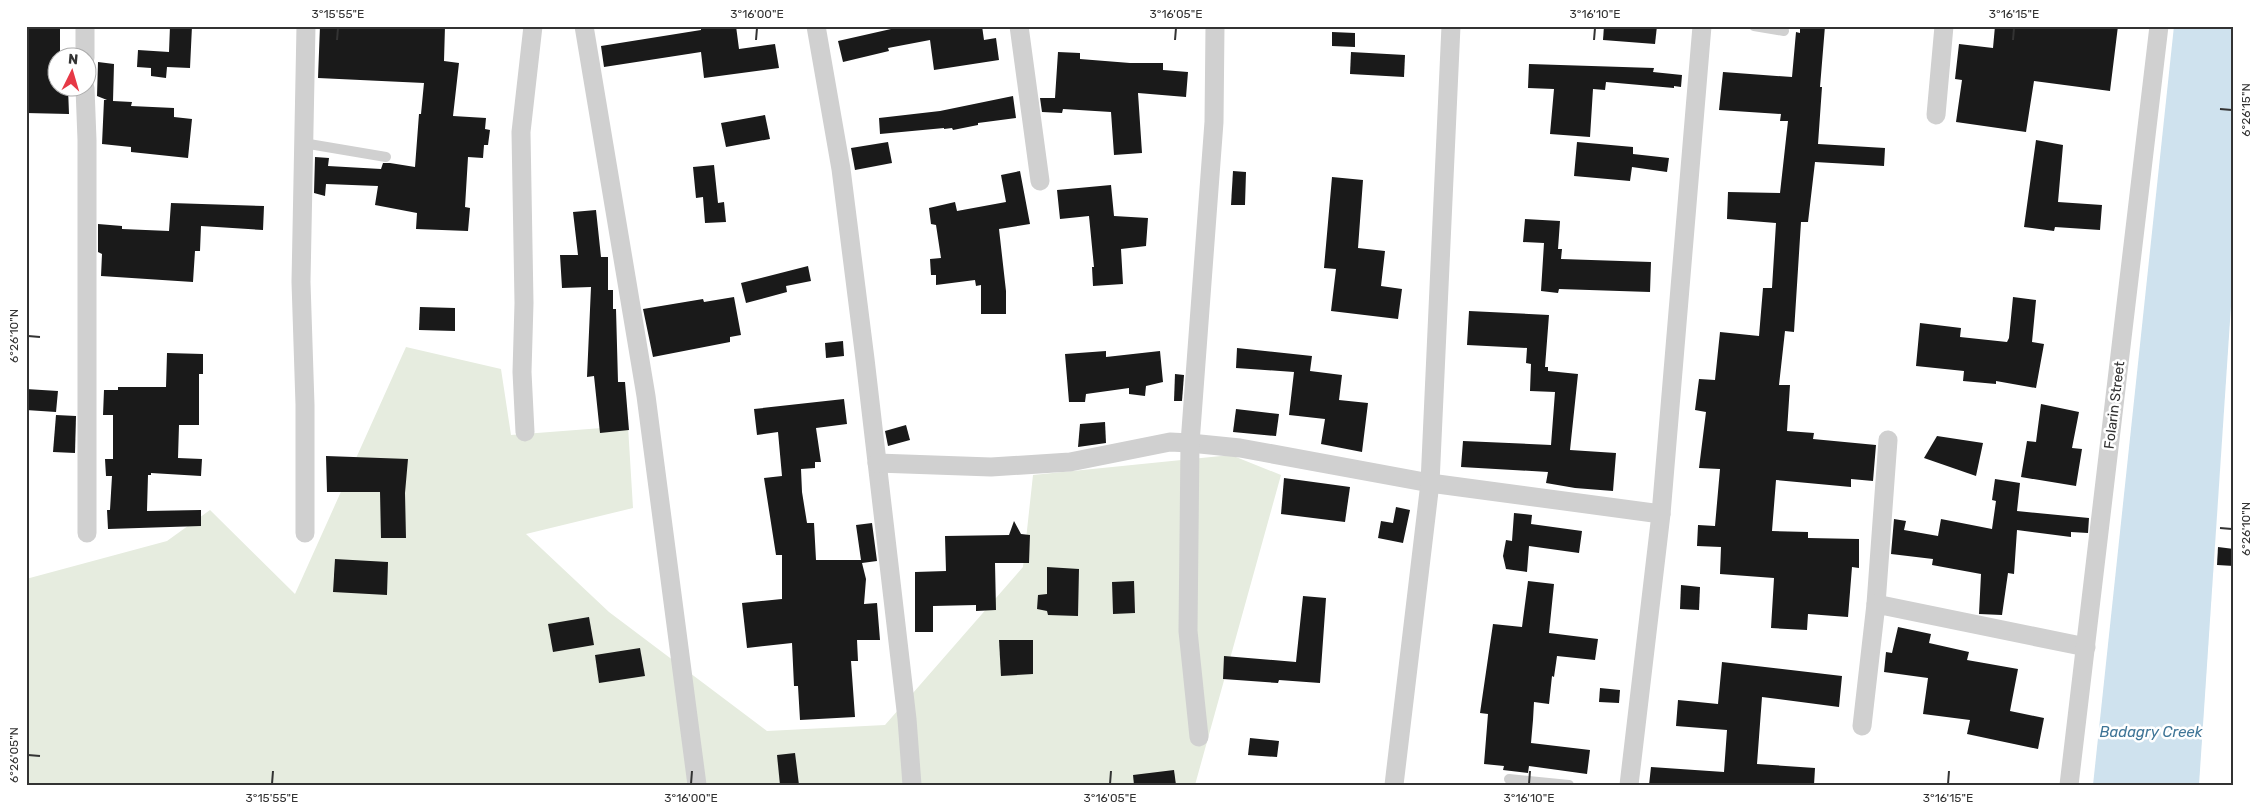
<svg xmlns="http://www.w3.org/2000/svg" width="2260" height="811" font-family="Rubik,sans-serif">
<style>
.green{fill:#e6ecdf}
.water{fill:#cfe2ee}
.building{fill:#1a1a1a}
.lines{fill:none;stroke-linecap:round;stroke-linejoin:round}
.service{stroke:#d0d0d0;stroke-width:10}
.minor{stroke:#d0d0d0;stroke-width:19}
.ticks{fill:none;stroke:#333;stroke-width:2}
.labels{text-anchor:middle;stroke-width:5;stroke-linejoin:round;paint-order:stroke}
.street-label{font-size:14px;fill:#333;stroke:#fff}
.water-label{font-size:15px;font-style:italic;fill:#3f7597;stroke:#fff}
.neatline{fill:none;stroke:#333;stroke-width:2}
.ticks-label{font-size:12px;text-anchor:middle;fill:#333}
</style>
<rect width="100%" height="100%" fill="#fff"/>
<!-- green -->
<path class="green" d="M406,347L501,369L511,435L628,426L633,508L526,534L609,612L767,731L885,725L1023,567L1033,475L1231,455L1281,475L1195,785H26V579L167,541L210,510L295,594Z"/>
<!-- water -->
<path class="water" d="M2174,26H2234V261L2199,785H2093Z"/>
<!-- building -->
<g class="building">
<path d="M26,26H60V58H58V88H68L69,114L26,113Z"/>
<path d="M170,26H192L190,68L167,67L166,78L151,76V68L137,67L138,50L169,52Z"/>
<path d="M320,26H445L444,61L459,63L453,116L486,118L485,129L490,130L488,145H484L483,158L468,157L465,207L470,208L468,231L416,229L417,213L375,205L378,186L326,184L325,196L314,193L315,157L329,158L328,166L381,169L383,163H390L415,167L419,114H421L424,83L318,78Z"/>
<path d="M701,26H736L739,49L775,44L779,68L704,78L701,52L604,67L601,46L701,30Z"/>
<path d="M890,26H982L984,40L996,38L999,60L934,70L930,40L888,48L889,51L843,62L838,41L891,29Z"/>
<path d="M1604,26H1657L1655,44L1603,40Z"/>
<path d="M1800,26H1825L1820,87H1822L1818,144L1885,148L1884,166L1815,162L1808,222H1801L1794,332L1785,331L1779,385H1790L1787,431L1814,433L1813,439L1876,445L1873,481L1851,479V487L1776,480L1772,531L1808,532V538L1859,539V568L1852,567L1848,617L1808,614L1807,630L1771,628L1774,578L1720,574L1721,547L1697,546L1698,525L1715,526L1720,469L1699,468L1706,412L1695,410L1699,379L1715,380L1720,332L1759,336L1763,288H1772L1776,223L1727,219L1728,192L1780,193L1788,121H1780L1781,114L1719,110L1723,72L1792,77L1796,32L1800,33Z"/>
<path d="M1995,26H2118L2110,91L2034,81L2026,132L1956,122L1962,80L1955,79L1959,44L1993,48Z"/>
<path d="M1332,32L1355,33V47L1332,46Z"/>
<path d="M1058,52L1080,53V59L1130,63H1163V70L1188,72L1186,97L1138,93L1142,153L1114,155L1111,112L1063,109L1062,113L1042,112L1040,98H1055Z"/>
<path d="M1351,52L1405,55L1404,77L1350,74Z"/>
<path d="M98,62L114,64L113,101L132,102L131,106L174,108V117L192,119L188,158L131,152V147L102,144L104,100H107L97,96Z"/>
<path d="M1529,64L1654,68L1653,72L1682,75L1681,87L1674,86V88L1606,82L1605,90L1593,89L1590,137L1550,134L1554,89L1528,88Z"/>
<path d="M1013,96L1016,118L978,123V125L953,130L952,128L944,129V128L880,134L879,118L940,111Z"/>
<path d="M765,115L770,139L726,147L721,123Z"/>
<path d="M2036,140L2063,145L2058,202L2102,205L2100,230L2055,227L2054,231L2024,227Z"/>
<path d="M888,142L892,163L855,170L851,148Z"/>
<path d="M1577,142L1633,147V154L1669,158L1667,172L1632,167L1630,181L1574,176Z"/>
<path d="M714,165L718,203L724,202L726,222L705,223L703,197L696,198L693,167Z"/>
<path d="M1020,171L1030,224L999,229L1006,291V314H981V285L976,286L975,280L936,285V275H931L930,259L941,258L936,225L931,224L929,208L955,202L957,211L1006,202L1001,175Z"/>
<path d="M1233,171L1246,172L1245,205H1231Z"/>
<path d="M1332,177L1363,180L1358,248L1385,251L1381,286L1402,289L1398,319L1331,311L1336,269L1324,268Z"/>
<path d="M1111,185L1114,216L1148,218L1146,246L1121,249L1123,284L1093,286L1092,267H1094L1089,216L1060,219L1057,190Z"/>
<path d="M171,203L264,206L263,230L201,226L200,251H195L193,282L101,276L102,254L98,252V224L122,226V229L169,231Z"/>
<path d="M596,210L601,257H608V290H613V309H616L618,382H625L629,430L600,433L594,376L587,377L591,287L562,288L560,255H578L573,212Z"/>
<path d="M1525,219L1560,221L1558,249H1562L1561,259L1651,262L1650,292L1559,289L1558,293L1541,291L1544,243L1523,242Z"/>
<path d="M808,266L811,281L786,286L787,292L746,303L741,283Z"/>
<path d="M734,297L741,335L730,337V342L653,357L643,309L703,299L704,302Z"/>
<path d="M2013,297L2036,300L2032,342L2044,344L2036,388L1996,381V384L1963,381L1964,371L1916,366L1920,323L1961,328L1960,337L2007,342L2009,338Z"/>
<path d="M420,307L455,308V331L419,330Z"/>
<path d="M1469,311L1549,315L1545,367H1548V371L1578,374L1570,450L1616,453L1613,491L1575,488L1546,483L1548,472L1461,467L1463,441L1551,445L1555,392L1530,391L1531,364L1526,363L1527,348L1467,345Z"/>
<path d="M843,341L844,356L826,358L825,343Z"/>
<path d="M1237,348L1312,356L1310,371L1342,375L1339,400L1368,403L1362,452L1321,444L1325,419L1289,415L1294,372L1236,368Z"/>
<path d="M1106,351V357L1160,351L1163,382L1146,386L1145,396L1129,394V388L1086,394L1085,402H1069L1065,354Z"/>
<path d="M167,353L203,354V374H199V425H179L178,458L202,459L201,476L151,473V475H148L147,511L201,510V526L108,529L107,510H110L112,476H106L105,459H113V415H103L104,390H118V387H166Z"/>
<path d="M1175,374L1184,375L1182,401H1174Z"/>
<path d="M26,389L58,391L56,412L26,410Z"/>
<path d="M844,399L847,424L816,428L821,462H815V468L801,469L802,492L807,523H814L816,560H861L856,525L872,523L877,561L862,563L866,579L864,604L877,603L880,640H857L858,661H851L855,717L800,720L798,686H794L792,643L747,648L742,603L782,599V555H776L764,478L782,476L778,432L757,435L754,409Z"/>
<path d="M2041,404L2079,412L2072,448L2082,449L2076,486L2021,477L2027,441L2036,442Z"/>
<path d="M1236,409L1279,414L1276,436L1233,432Z"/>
<path d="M56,415L76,416L75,453L53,452Z"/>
<path d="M1105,422L1106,443L1078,447L1080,424Z"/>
<path d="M906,425L910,440L888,446L885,431Z"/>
<path d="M1937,436L1983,443L1976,476L1924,458Z"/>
<path d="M326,456L408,459L405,493L406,538H381L380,492H327Z"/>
<path d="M1284,478L1350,487L1345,522L1281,514Z"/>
<path d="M1995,479L2020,483L2017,511L2089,518L2088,533L2071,532V537L2017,530L2014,574L2008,573L2002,615L1979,614L1981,574L1932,565L1933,559L1891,554L1894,519L1906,521L1904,530L1938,536L1941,519L1992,529L1996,501L1992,500Z"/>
<path d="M1396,507L1410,510L1403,543L1378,538L1381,521L1393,523Z"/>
<path d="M1514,513L1532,515L1531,524L1582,531L1579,553L1529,546L1527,572L1506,569L1503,556L1506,540L1512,541Z"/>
<path d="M1014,521L1021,534L1030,535L1029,563H995L996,610L976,611V605L933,606V632H915V572L946,571L945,536L1009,535Z"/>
<path d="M2218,547L2234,549V566L2217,565Z"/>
<path d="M335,559L388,562L387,595L333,592Z"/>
<path d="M1047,567L1079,569L1078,616L1048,615L1047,611L1037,609L1038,595L1047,594Z"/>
<path d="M1134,581L1135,613L1113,614L1112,582Z"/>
<path d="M1528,581L1554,584L1549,633L1598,639L1595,660L1557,656L1554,677L1552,676L1549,704L1534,702L1533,720L1531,743L1590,750L1587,774L1529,766L1528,773L1503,770L1504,766L1484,764L1488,714L1480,713L1493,624L1522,627Z"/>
<path d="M1681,585L1700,587L1699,610L1680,609Z"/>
<path d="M1303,596L1326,598L1320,683L1279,680L1278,683L1223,679L1224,656L1296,662Z"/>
<path d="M589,617L594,645L553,652L548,624Z"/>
<path d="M1898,627L1931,634L1929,643L1969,652L1967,660L2018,669L2010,711L2044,718L2038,749L1967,734L1970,720L1923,714L1928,678L1884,672L1886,652L1892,653Z"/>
<path d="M999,640H1033V674L1001,676Z"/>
<path d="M640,648L645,676L599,683L595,655Z"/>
<path d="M1722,662L1842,676L1839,707L1762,697L1757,764L1815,768L1814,785H1649L1651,767L1724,772L1727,730L1676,726L1678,700L1718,704Z"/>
<path d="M1600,688L1620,690L1619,703L1599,702Z"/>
<path d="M1250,738L1279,741L1277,757L1248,755Z"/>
<path d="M795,753L799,785H780L777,755Z"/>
<path d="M1174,770L1176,785H1134L1133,775Z"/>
</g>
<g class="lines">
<!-- service -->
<g class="service">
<path d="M1754,26L1784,31"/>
<path d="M303,143L386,157"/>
<path d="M1509,779L1569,785"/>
</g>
<!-- minor -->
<g class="minor">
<path d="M85,26V58"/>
<path d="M584,26L646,396L697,785"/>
<path d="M816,26L841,169L865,359L907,719L912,785"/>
<path d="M1019,26L1040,181"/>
<path d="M85,88L87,140V533"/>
<path d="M1936,115L1944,26"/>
<path d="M525,432L522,372L524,303L521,132L533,26"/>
<path d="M877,463L991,467L1070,462L1170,442L1190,443L1240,448L1430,483L1661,514"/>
<path d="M305,533V405L301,282L306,26"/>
<path d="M1876,604L1888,440"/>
<path d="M1862,726L1876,604L2086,647"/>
<path d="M1199,737L1188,631L1190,443L1214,122L1215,26"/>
<path d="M1394,785L1430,483L1451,26"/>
<path d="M1629,785L1661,514L1702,26"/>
<path d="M2069,785L2159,26"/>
</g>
</g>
<!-- ticks -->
<path class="ticks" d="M337,40L338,28M756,40L757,28M1175,40L1176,28M1594,40L1595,28M2013,40L2014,28M2220,109L2232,110M28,336L40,337M2220,528L2232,529M28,755L40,756M272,784L273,771M691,784L692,771M1110,784L1111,771M1529,784L1530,771M1948,784L1949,771"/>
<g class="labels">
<!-- street labels -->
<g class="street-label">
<text transform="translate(2114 405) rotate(-83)" y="5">Folarin Street</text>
</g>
<!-- water labels -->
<g class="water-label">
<text x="2151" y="737">Badagry Creek</text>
</g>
</g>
<!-- border -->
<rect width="2260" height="811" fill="none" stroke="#ffffff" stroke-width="55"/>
<!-- north arrow -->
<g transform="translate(72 72) rotate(5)"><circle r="24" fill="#ffffff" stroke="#adadad"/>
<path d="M0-4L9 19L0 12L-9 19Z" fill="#e63946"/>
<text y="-8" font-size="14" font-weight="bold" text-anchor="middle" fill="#333333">N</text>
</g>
<rect x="28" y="28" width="2204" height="756" class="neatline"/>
<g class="ticks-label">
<text x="338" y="18">3°15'55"E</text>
<text x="757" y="18">3°16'00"E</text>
<text x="1176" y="18">3°16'05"E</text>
<text x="1595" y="18">3°16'10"E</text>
<text x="2014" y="18">3°16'15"E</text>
<text transform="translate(2246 110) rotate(-90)" y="4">6°26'15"N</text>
<text transform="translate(14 336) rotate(-90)" y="4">6°26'10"N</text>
<text transform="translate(2246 529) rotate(-90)" y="4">6°26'10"N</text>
<text transform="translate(14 755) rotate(-90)" y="4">6°26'05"N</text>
<text x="272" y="802">3°15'55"E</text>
<text x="691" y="802">3°16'00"E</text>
<text x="1110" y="802">3°16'05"E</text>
<text x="1529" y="802">3°16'10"E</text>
<text x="1948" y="802">3°16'15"E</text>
</g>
</svg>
